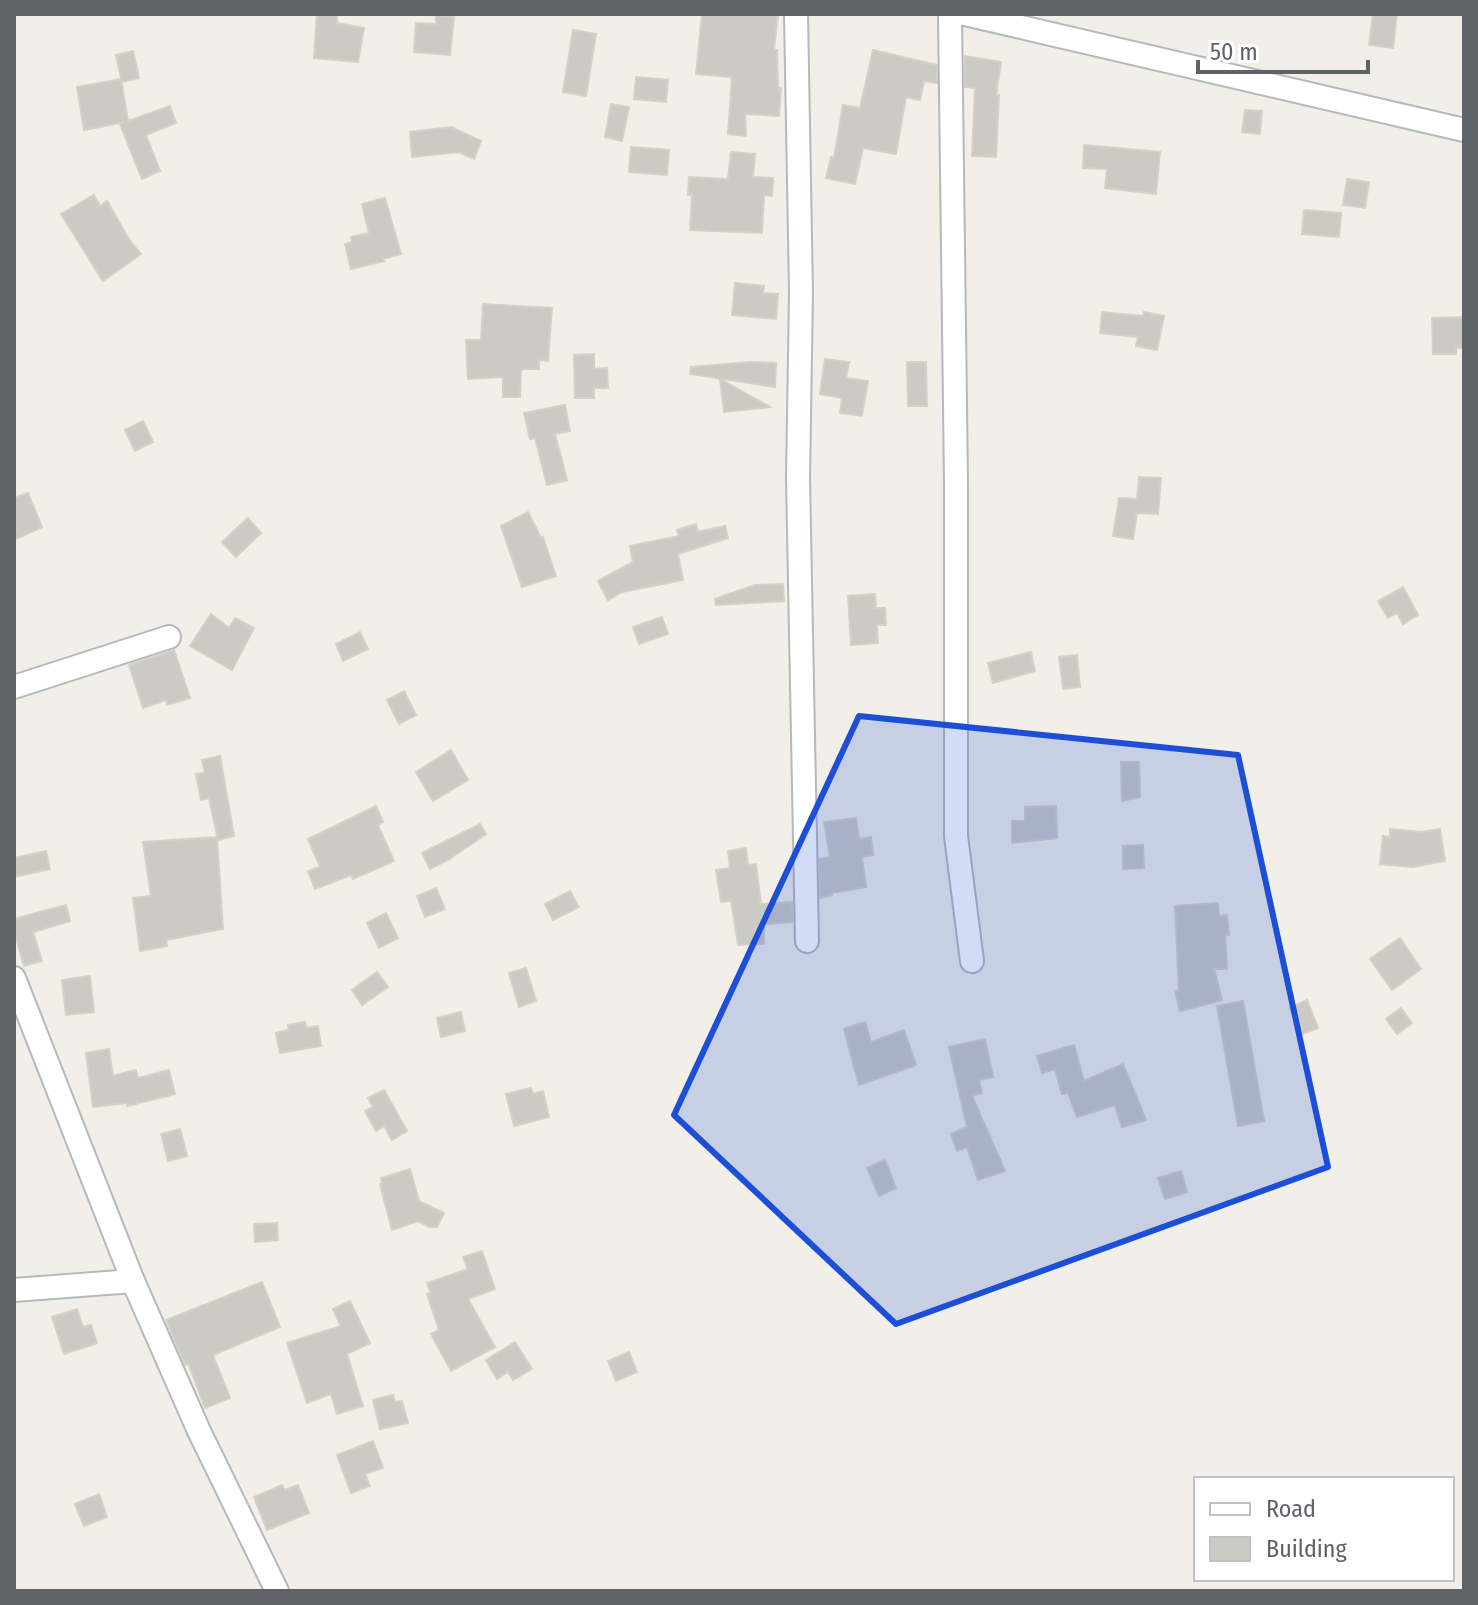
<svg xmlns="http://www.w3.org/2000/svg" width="1478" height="1605" font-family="'Fira Sans Condensed',sans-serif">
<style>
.building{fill:#cccac5;stroke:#d6d1c6;stroke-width:2}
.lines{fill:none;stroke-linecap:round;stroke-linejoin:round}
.street-casing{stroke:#b5b8bc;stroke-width:26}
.street{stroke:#fff;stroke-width:22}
.marked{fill:#1d4ed8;fill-opacity:0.2;stroke:#1d4ed8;stroke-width:6;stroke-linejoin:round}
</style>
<rect width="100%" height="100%" fill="#f1efe8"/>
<!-- building -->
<g class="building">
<path d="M317,14H337V23L364,28L358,62L314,58Z"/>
<path d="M702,14H778L774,50H777L778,88H781L779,116L745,114L746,136L728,134L732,77L696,74Z"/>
<path d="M1373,14H1397L1393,48L1369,45Z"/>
<path d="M436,15L454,17L450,55L414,52L416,23L436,24Z"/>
<path d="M573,30L596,34L586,96L563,92Z"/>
<path d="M873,50L937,65V83L924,81L920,100L906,97L896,154L863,148L855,184L826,178L831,157L834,158L843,105L860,108Z"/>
<path d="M133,51L139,78L122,82L116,55Z"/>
<path d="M965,56L1001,62L996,95H999L996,157L972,156L975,88L965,87Z"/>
<path d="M636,77L668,80L666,102L634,99Z"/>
<path d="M121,79L128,121L170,106L176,123L146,135L160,171L142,179L120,124L125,122L84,130L77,87Z"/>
<path d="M611,104L629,107L622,141L605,137Z"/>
<path d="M1245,110L1262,111L1260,134L1242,132Z"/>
<path d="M451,127L481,141L474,159L459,152L412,157L410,132Z"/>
<path d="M1084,145L1160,152L1156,194L1105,188L1107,169L1083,168Z"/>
<path d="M631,147L669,150L667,175L629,172Z"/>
<path d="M731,152L755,154L753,177L773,178L772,196L764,195L762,233L690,230L692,195H688L689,177L728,179Z"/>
<path d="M1347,179L1369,182L1365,208L1343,205Z"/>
<path d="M94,195L100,206L107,201L130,241L141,254L103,281L61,214Z"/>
<path d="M385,198L401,254L383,259L384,261L351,269L345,244L352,242L351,237L369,233L362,204Z"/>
<path d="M1304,210L1341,213L1339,237L1302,234Z"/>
<path d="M735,283L764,286L763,293L778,294L776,319L732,315Z"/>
<path d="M483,304L552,308L548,361L539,360V369H521L520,397H503V377L468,379L466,340H481Z"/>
<path d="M1102,312L1143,316L1144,312L1164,316L1157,350L1136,346L1138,337L1100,333Z"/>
<path d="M1464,317V348H1456V354H1433L1432,318Z"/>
<path d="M594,354V369L607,368L608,388H594V398H575L574,355Z"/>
<path d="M825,359L849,362L846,378L868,381L862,416L840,413L842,398L820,394Z"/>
<path d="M751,362L776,363L775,387L690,374L691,367Z"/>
<path d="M907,362H926L927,406H908Z"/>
<path d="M720,379L770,407L724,412Z"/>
<path d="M565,405L570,431L555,434L567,480L547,485L535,438L530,439L524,413Z"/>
<path d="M143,421L153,442L135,451L125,430Z"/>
<path d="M1139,477L1161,478L1158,514L1137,513L1133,539L1113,536L1119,498L1137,499Z"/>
<path d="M28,493L42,527L14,540V498Z"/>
<path d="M528,512L541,538L543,537L556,576L522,587L501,526Z"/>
<path d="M248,518L261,533L236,557L222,542Z"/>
<path d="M696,524L698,532L725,526L728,538L678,554L683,580L622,592L608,600L598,581L633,562L630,546L679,536L677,530Z"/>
<path d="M783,584L784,601L716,605L715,599L755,585Z"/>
<path d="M1403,587L1418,615L1403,624L1397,613L1388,618L1378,601Z"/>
<path d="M875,594L876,608H885L886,625H877L878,643L851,645L848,596Z"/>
<path d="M211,614L229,628L235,618L254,628L232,670L190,646Z"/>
<path d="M662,617L668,634L639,644L633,627Z"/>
<path d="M360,632L368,649L343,661L336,644Z"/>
<path d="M174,650L190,698L167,705L166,700L143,708L129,665Z"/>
<path d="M1031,652L1035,671L993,683L988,663Z"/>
<path d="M1077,655L1080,687L1063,689L1059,657Z"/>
<path d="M404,691L416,715L399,724L387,700Z"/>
<path d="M451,750L468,780L433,801L416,772Z"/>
<path d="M220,756L234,836L218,840L209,798L201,800L196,774L205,773L202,760Z"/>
<path d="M1121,762H1139L1140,797L1122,801Z"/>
<path d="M376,806L383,822L378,825L394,861L353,879L351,875L315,889L308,871L320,867L308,839Z"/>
<path d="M1056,806L1057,838L1012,843V821H1025V807Z"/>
<path d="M856,818L859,839L871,837L873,855L862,857L866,887L832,893V895L820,898L819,859L830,857L824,822Z"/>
<path d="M480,824L486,834L448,860L430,869L422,853Z"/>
<path d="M1390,829L1422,832L1440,829L1445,861L1413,867L1380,864L1383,836L1390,837Z"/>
<path d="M217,837L223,929L166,940L167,946L140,951L133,898L151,896L143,842Z"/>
<path d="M1143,845L1144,868L1123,869V846Z"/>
<path d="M746,848L748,865L756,864L761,904L792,902L793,922L764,924V944L738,945L731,901L721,902L716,870L730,868L728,851Z"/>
<path d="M46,851L50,869L14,877V858Z"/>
<path d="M436,888L445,909L425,917L417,896Z"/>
<path d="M570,891L579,907L553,920L545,904Z"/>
<path d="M1218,903L1219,916L1227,915L1229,935H1225L1227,969H1214L1222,1000L1180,1011L1175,991L1179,990L1175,906Z"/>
<path d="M66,905L70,921L33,932L42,961L24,966L14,930V919Z"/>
<path d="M386,913L398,938L379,948L367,923Z"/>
<path d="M1400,938L1421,969L1392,990L1370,959Z"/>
<path d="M526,968L536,1001L519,1007L509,973Z"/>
<path d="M377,972L388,987L362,1005L352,990Z"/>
<path d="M90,976L94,1012L66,1015L62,980Z"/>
<path d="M1307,1000L1318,1028L1300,1035L1290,1007Z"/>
<path d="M1243,1001L1264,1121L1238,1126L1217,1006Z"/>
<path d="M1401,1008L1412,1023L1397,1034L1386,1019Z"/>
<path d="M461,1012L465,1031L441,1037L437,1018Z"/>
<path d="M305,1022L306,1028L318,1026L321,1046L280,1053L276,1033L289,1030L288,1025Z"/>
<path d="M865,1022L871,1042L904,1030L916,1065L859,1085L844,1029Z"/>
<path d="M985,1039L993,1077L979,1080L982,1093L972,1096L1005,1171L978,1180L967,1147L957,1151L951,1134L967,1127L949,1047Z"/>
<path d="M1074,1045L1084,1081L1123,1064L1146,1120L1122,1127L1115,1105L1077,1117L1068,1093L1062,1094L1055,1069L1042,1073L1037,1056Z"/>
<path d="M109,1049L113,1076L136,1070L138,1078L169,1070L175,1094L127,1106V1103L93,1107L86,1053Z"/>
<path d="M531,1088L533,1094L543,1091L549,1117L514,1126L506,1094Z"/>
<path d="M384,1090L407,1131L392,1140L384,1126L376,1131L365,1111L373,1107L368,1098Z"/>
<path d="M180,1129L187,1156L168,1161L161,1134Z"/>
<path d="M885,1160L896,1188L879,1196L867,1168Z"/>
<path d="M410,1169L419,1201L444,1213L437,1227H430L418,1221L392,1230L380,1184L382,1183L381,1178Z"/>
<path d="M1181,1171L1187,1192L1165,1199L1158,1178Z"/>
<path d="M277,1223L278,1240L255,1242L254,1224Z"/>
<path d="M482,1251L495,1289L468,1299L495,1347L451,1371L431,1334L439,1330L427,1294L431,1293L427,1283L468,1269L463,1257Z"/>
<path d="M262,1282L280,1327L213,1355L230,1398L205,1408L188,1363L185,1365L166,1320Z"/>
<path d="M350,1301L370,1343L347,1354L363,1406L337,1414L331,1394L307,1403L287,1343L341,1326L333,1309Z"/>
<path d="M77,1309L83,1327L91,1325L97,1343L64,1354L52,1317Z"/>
<path d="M515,1342L532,1369L513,1380L508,1372L497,1379L486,1360Z"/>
<path d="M629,1352L637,1372L616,1381L608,1361Z"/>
<path d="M393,1395L395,1402L402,1401L408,1423L380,1429L373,1400Z"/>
<path d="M373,1441L383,1468L365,1474L370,1486L351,1493L337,1455Z"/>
<path d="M282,1485L285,1490L298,1485L309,1513L267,1530L254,1497Z"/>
<path d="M99,1494L107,1517L84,1526L75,1504Z"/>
</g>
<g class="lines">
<!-- street casing -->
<g class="street-casing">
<g id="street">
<path d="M796,14L801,293L798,478L807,941"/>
<path d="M950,14L956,483V836L972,961"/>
<path d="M965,14L1464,130"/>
<path d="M14,687L169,637"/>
<path d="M14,978L133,1281L199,1431L277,1591"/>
<path d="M14,1290L133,1281"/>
</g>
</g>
<!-- street -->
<use href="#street" class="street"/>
</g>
<!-- marked area -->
<path class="marked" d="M859,716L1238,755L1328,1167L896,1324L674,1115Z"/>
<!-- border -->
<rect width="1478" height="1605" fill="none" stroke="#5f6368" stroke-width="32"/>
<!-- legend -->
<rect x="1194" y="1477" width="260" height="104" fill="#ffffff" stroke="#bfc1c3" stroke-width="2"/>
<rect x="1210" y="1503" width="40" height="12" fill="#ffffff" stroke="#bfc1c3" stroke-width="2"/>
<text x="1266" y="1517" font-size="24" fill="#5f6368">Road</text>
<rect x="1210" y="1537" width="40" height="24" fill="#cccac5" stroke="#bfc1c3" stroke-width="2"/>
<text x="1266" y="1557" font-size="24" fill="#5f6368">Building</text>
<!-- scale -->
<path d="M1198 60v12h170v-12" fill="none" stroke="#5f6368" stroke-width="4"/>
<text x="1210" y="60" font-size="24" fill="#5f6368" stroke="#ffffff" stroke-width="6" paint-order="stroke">50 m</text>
</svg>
